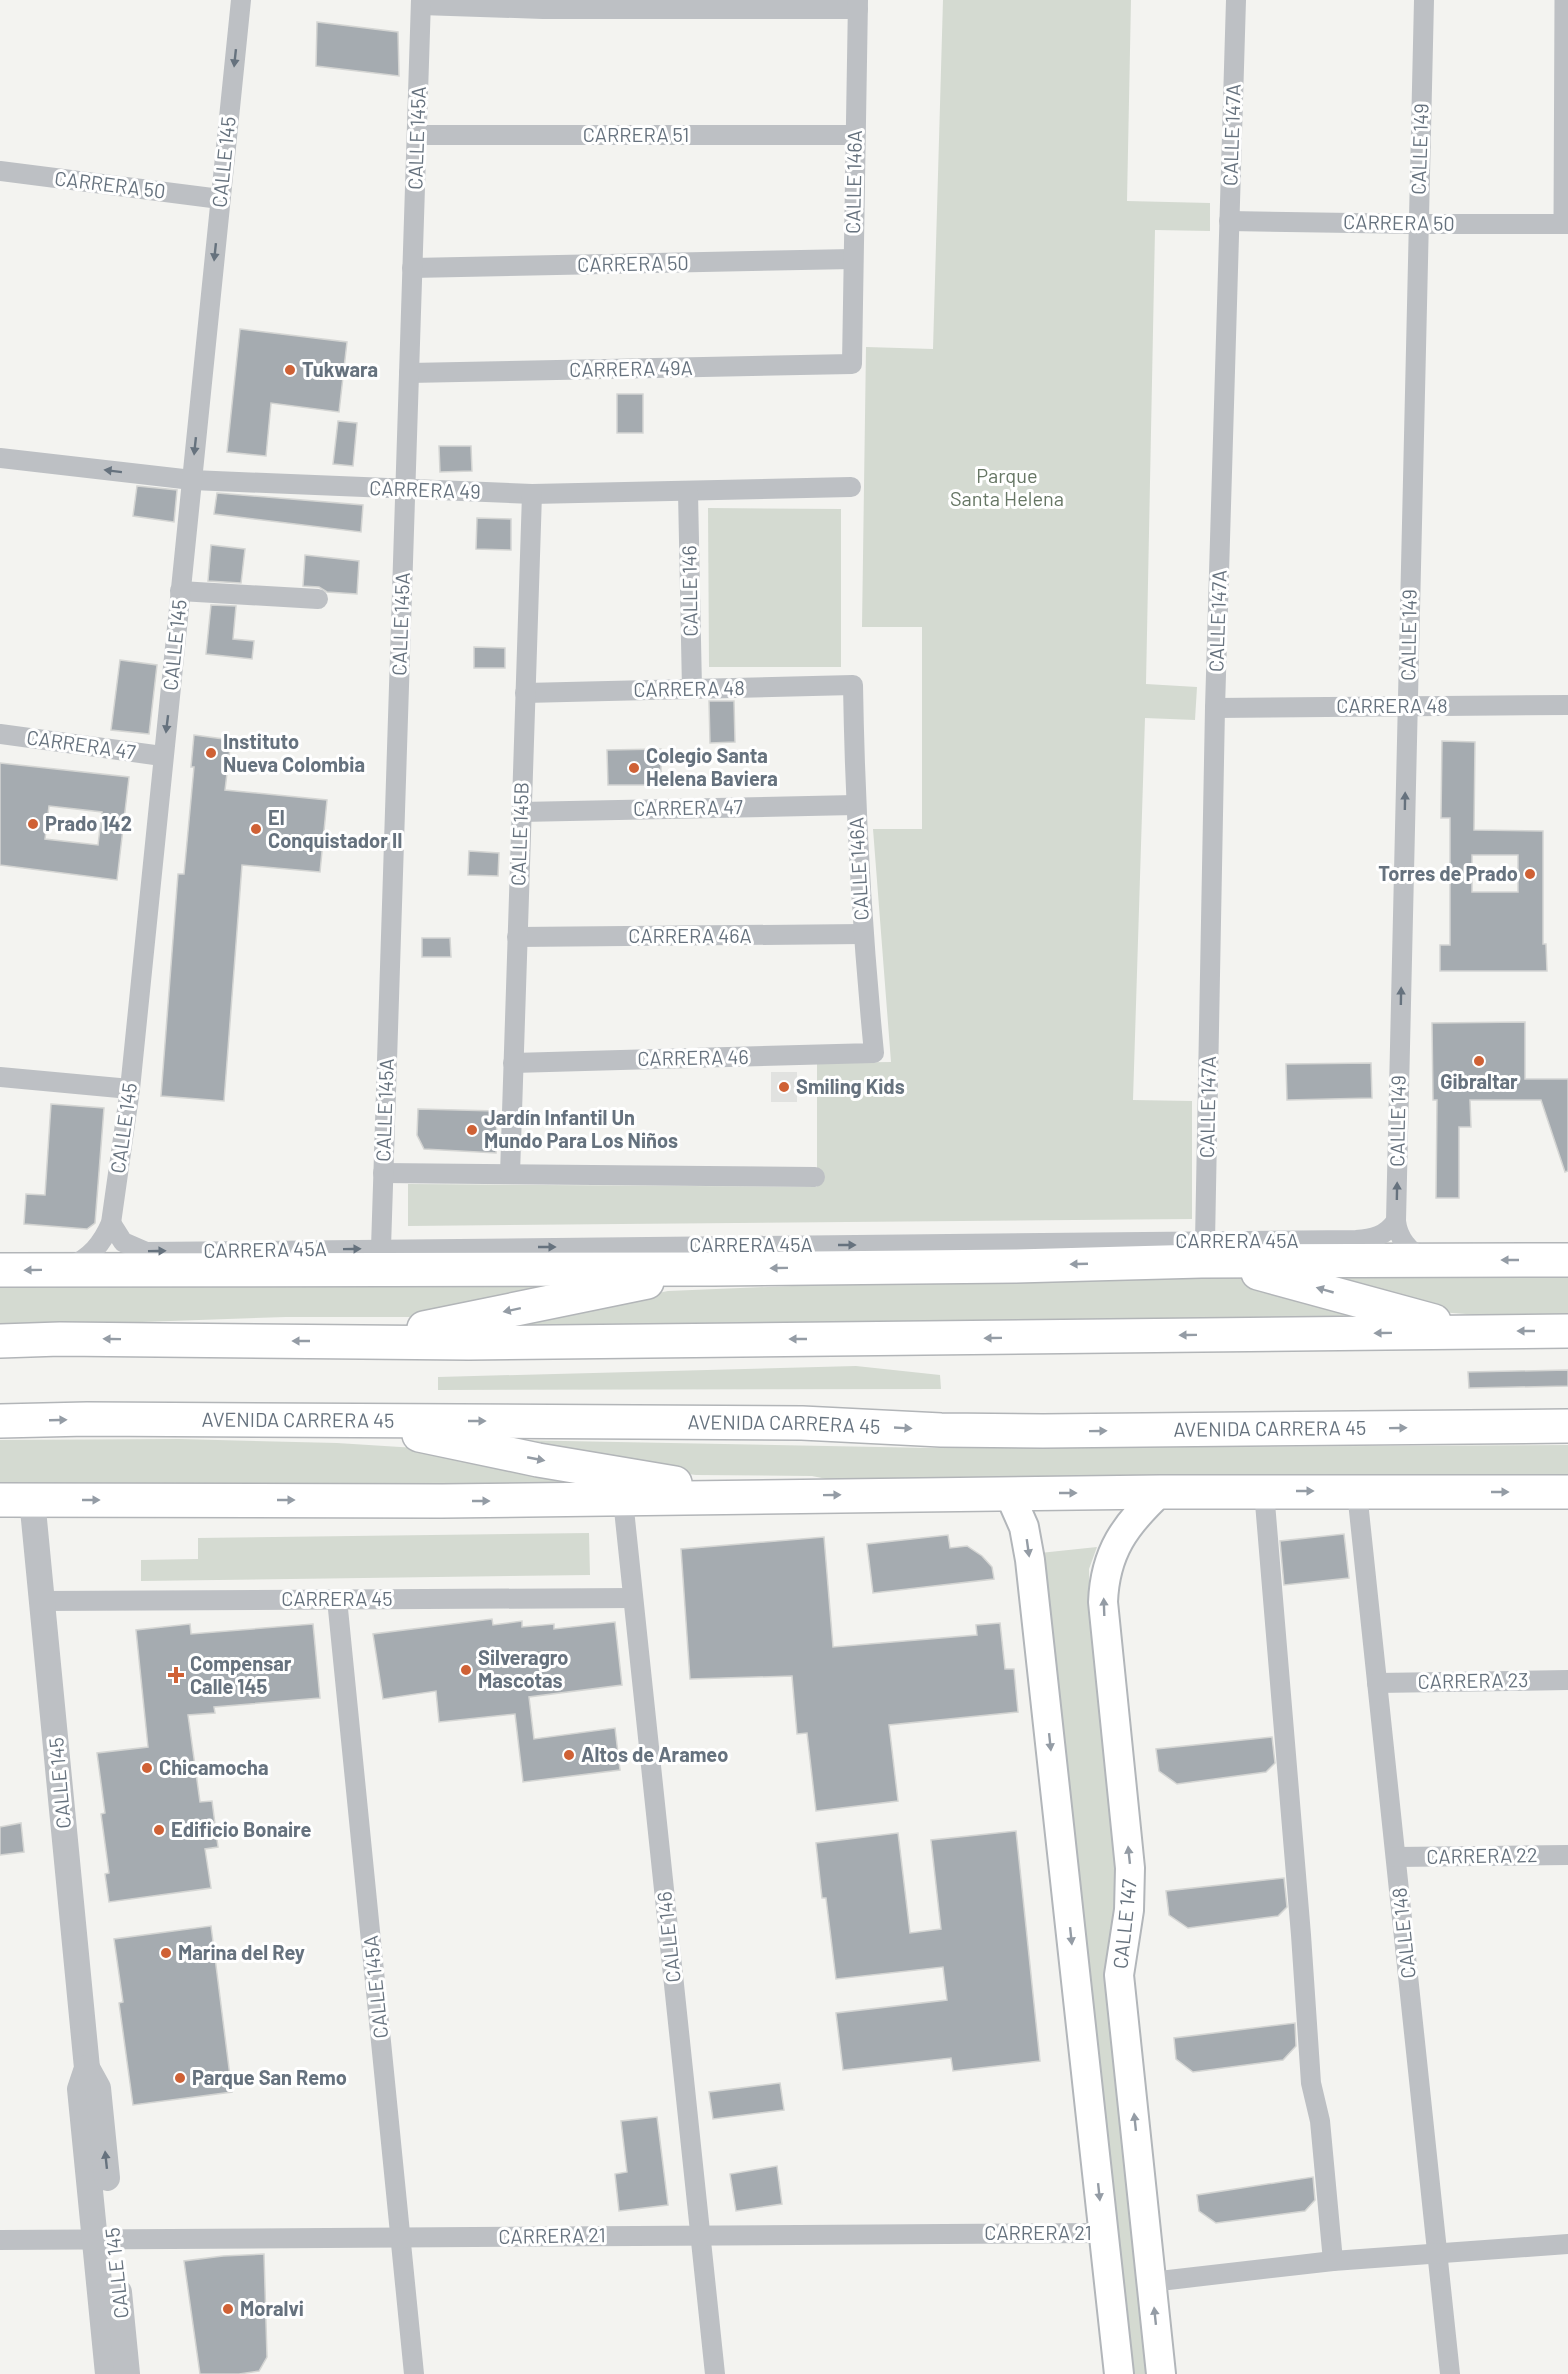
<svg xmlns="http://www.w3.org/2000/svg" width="1568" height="2374" font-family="Barlow,sans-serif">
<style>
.built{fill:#e1e2e0}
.green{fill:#d4dad1}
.building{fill:#a5abb0;stroke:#d4d5d3;stroke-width:1.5;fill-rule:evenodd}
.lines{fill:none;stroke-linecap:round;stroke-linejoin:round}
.secondary-casing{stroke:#b2b6ba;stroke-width:32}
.trunk-casing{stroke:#b2b5b8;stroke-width:36}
.pedestrian{stroke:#bdc0c4;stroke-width:15}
.minor{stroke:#bdc0c4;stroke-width:20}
.tertiary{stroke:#bdc0c4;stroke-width:26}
.secondary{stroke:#fff;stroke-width:28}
.trunk{stroke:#fff;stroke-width:33}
.oneway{fill:#66727e}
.oneway2{fill:#949ca5}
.poi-dot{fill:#cf6135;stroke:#fff;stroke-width:2}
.labels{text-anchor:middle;stroke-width:6;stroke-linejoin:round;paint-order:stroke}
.street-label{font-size:20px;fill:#66727e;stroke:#fff}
.poi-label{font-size:20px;font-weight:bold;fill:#66727e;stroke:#fff;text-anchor:start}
.park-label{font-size:20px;fill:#667664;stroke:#fff}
</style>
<rect width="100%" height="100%" fill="#f3f3f0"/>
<!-- built -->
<rect class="built" x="771" y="1072" width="26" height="30"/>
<!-- green -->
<g class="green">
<path d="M943,0H1131L1127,201L1210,203V231L1155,230L1146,684L1197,687L1195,720L1145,718L1133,1100L1192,1101V1219L408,1226V1184L817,1187V1063L891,1062L873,829H922V627H862L866,347L933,349Z"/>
<path d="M708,508L841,509V667H709Z"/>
<path d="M1215,1271L1374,1315L1081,1322H808L494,1327L668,1291L984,1278Z"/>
<path d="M1288,1271H1568V1319H1531L1439,1312Z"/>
<path d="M611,1280L424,1317H286L0,1327V1281Z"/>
<path d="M856,1366L940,1375L941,1389L438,1390V1377Z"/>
<path d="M179,1439L337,1443L448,1450L586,1482L306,1490L0,1489V1440Z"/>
<path d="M511,1440L931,1448L1568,1445V1482L861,1486L812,1476L696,1475L606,1464Z"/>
<path d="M589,1533L590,1575L141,1581V1560L198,1559V1538Z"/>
<path d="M1097,1547L1089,1569L1090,1612L1117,1859L1107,2005L1147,2374H1132L1040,1553Z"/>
</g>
<!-- building -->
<g class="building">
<path d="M317,22L398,32L399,76L316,66Z"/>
<path d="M240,329L347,342L339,412L271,403L266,456L227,452Z"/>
<rect x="617" y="394" width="26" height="39"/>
<path d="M338,421L357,423L353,466L333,464Z"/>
<path d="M439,446H471L472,471L440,472Z"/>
<path d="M137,486L177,490L174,522L133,516Z"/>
<path d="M217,493L363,505L361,532L214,514Z"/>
<path d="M477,518L511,519V550L476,549Z"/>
<path d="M211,545L245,549L241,583L208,581Z"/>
<path d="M305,555L359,561L357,594L327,592L319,587L303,586Z"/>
<path d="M211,605L236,606L233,639L254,641L252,659L206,654Z"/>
<path d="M474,647L505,648V668H474Z"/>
<path d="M120,660L157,665L149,734L111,730Z"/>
<path d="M709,701H734L735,742L710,743Z"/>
<path d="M194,735L231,740L225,790L327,800L320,872L242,865L224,1101L161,1096L178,874H184L194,767H191Z"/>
<path d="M1442,741L1475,742L1474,830L1543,831V944H1546L1547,971H1440V945H1450V818H1441ZM1472,855H1518V892H1472Z"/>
<path d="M661,749V785H608L607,750Z"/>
<path d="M0,763L129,777L117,880L0,865ZM49,806L102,812L98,845L45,839Z"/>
<path d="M469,851L499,853L498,876L468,875Z"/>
<path d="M422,938H450L451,957H422Z"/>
<path d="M1525,1022V1079H1568V1171L1565,1172L1541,1100H1470L1471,1127H1459V1198H1436L1437,1100H1433L1432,1023Z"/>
<path d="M1371,1063L1372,1098L1287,1100L1286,1064Z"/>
<path d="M51,1104L104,1108L95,1223L87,1229L24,1224L26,1194L45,1195Z"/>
<path d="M418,1109L497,1111L496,1153L424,1149L417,1135Z"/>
<path d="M1568,1370V1386L1469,1388L1468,1372Z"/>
<path d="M1344,1534L1349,1578L1284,1585L1280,1541Z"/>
<path d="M948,1535L950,1548L967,1546L982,1556L992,1567L994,1579L873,1593L867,1544Z"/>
<path d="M824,1537L833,1647L977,1635L976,1625L1000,1623L1005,1669H1014L1018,1712L889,1725L898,1801L816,1811L807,1733L797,1734L792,1676L690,1679L681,1549Z"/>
<path d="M492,1619L493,1625L522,1621V1627L554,1624V1629L615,1622L622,1685L529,1697L534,1739L615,1728L620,1770L523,1782L515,1714L439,1722L436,1691L383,1699L373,1634Z"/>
<path d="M190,1624L191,1634L313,1624L320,1698L214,1707L215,1713L188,1715L200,1802L212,1801L218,1847L205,1849L211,1888L109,1902L105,1874L109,1873L101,1814L105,1813L97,1753L148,1747L136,1630Z"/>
<path d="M1272,1737L1275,1763L1266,1772L1177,1784L1159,1771L1156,1749Z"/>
<path d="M21,1823L24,1852L0,1855V1827Z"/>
<path d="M1016,1831L1040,2061L953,2071L951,2058L843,2070L836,2013L947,2000L943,1967L836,1979L826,1898H822L816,1843L898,1833L910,1933L941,1929L931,1840Z"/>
<path d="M1284,1878L1287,1907L1278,1916L1188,1928L1169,1915L1166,1891Z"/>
<path d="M211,1926L232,2092L133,2105L119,2003L123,2002L114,1939Z"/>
<path d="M1295,2023L1296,2046L1283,2060L1193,2072L1176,2059L1174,2038Z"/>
<path d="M780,2083L784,2110L713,2119L709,2092Z"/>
<path d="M657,2117L668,2205L619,2211L615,2174L627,2172L621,2121Z"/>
<path d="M777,2166L782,2204L736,2211L730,2174Z"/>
<path d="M1313,2177L1315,2200L1305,2211L1216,2223L1199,2211L1197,2195Z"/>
<path d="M264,2254L267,2357L259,2371L239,2374H200L184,2261L223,2256Z"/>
</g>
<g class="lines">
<!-- secondary casing -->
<g class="secondary-casing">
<g id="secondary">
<path d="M1160,1492C1125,1525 1105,1552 1103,1602L1130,1868L1129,1910L1119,1975L1161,2374"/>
<path d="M1009,1493L1024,1527L1030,1560L1119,2374"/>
</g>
</g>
<!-- trunk casing -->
<g class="trunk-casing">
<g id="trunk">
<path d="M0,1270L713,1269L1015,1266L1201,1261L1568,1260"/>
<path d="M1258,1273L1434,1321"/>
<path d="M424,1328L647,1282"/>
<path d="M0,1341L60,1339L469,1343L1568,1331"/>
<path id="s1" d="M0,1421L87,1419L802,1423L941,1430L1043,1431L1568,1426"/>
<path d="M419,1435L538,1460L675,1483"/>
<path d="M0,1500L442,1501L1160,1492H1568"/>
</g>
</g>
<!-- pedestrian -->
<path class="pedestrian" d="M1561,224L1562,0"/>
<!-- minor -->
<g class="minor">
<path d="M421,5L543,9H858"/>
<path d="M417,135H855"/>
<path d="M0,171L220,199"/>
<path d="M1229,221L1418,224H1568"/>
<path d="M412,268L853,259"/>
<path d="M409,373L852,364L858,0"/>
<path d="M0,458L192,480L532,494L851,487"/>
<path d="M688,492L692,689"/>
<path d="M180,591L318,599"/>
<path d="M1215,708L1568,705"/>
<path d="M0,734L162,756"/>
<path d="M521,812L855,805"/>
<path d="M517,937L863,934"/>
<path d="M513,1063L874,1053C862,930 855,808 853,685L525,693"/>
<path d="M0,1077L130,1089"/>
<path d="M383,1173L815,1177"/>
<path d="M510,1174L532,494"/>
<path d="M111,1223L123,1242L146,1252L1356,1240C1372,1239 1386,1236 1396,1221"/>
<path d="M1205,1242L1215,708L1236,0"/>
<path d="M381,1248L421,0"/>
<path d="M1423,1260C1409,1250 1398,1239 1396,1221L1424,0"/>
<path d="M69,1267C90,1258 102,1244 111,1223L130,1089L241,0"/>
<path d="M1264,1491L1301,1935L1311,2083L1320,2121L1333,2261"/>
<path d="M1357,1492L1450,2374"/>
<path d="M623,1500L715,2374"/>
<path d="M337,1599L414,2374"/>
<path d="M42,1601L632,1598"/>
<path d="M1377,1683L1568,1680"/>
<path d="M1396,1857L1568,1855"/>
<path d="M0,2240L1103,2233"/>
<path d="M1151,2282L1333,2261L1568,2244"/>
</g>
<!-- tertiary -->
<g class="tertiary">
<path d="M32,1499L87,2068L80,2089L108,2374"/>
<path d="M87,2068L98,2088L107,2178"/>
<path d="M119,2292L127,2374"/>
</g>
<!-- secondary -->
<use href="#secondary" class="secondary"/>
<!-- trunk -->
<use href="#trunk" class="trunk"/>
</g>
<!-- one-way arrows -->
<defs><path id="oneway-solid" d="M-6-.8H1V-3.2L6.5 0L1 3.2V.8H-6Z" transform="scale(1.5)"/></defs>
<g class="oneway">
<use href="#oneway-solid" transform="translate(235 58) rotate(96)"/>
<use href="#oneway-solid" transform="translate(215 252) rotate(96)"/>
<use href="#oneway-solid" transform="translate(195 446) rotate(96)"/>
<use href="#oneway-solid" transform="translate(113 471) rotate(-173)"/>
<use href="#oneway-solid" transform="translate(167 724) rotate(97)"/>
<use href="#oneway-solid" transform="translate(1405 801) rotate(-89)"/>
<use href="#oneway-solid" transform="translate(1401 996) rotate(-89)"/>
<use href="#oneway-solid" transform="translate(1397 1191) rotate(-89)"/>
<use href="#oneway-solid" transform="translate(847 1245)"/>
<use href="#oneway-solid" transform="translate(547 1247)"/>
<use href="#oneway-solid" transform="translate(352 1249) rotate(-1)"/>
<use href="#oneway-solid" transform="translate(157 1251) rotate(-1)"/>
<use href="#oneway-solid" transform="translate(106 2160) rotate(-96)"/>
</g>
<g class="oneway2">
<use href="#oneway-solid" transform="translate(1510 1260) rotate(180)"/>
<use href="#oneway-solid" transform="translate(1079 1264) rotate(178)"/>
<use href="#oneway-solid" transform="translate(779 1268) rotate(179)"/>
<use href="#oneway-solid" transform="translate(33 1270) rotate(179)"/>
<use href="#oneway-solid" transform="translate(1325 1290) rotate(-164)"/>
<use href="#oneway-solid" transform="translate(512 1310) rotate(168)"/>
<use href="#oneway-solid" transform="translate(1526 1331) rotate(180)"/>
<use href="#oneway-solid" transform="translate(1383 1333) rotate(179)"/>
<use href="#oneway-solid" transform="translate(1188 1335) rotate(179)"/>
<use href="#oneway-solid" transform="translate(993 1338) rotate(179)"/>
<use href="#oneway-solid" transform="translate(112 1339) rotate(-179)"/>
<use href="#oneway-solid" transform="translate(798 1339) rotate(180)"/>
<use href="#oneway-solid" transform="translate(301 1341) rotate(-180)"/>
<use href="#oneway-solid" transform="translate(58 1420) rotate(-2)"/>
<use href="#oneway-solid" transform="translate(477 1421)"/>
<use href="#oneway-solid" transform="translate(903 1428) rotate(3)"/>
<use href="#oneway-solid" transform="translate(1398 1428) rotate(-1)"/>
<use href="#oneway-solid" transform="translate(1098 1431) rotate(-1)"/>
<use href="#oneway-solid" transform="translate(536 1459) rotate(11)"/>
<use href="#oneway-solid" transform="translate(1305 1491)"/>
<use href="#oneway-solid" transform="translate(1500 1492)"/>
<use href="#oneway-solid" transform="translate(1068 1493)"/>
<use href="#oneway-solid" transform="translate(832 1495) rotate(-1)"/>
<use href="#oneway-solid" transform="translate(91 1500)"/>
<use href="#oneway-solid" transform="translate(286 1500)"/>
<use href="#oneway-solid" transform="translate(481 1501)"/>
<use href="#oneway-solid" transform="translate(1028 1548) rotate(82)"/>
<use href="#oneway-solid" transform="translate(1104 1607) rotate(-92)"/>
<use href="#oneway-solid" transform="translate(1050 1742) rotate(84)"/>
<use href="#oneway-solid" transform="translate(1129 1855) rotate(-96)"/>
<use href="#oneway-solid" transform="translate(1071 1936) rotate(84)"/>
<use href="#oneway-solid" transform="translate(1135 2122) rotate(-96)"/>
<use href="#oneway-solid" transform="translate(1099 2192) rotate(84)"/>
<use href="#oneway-solid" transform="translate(1155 2316) rotate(-96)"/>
</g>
<!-- markers -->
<g class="poi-dot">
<circle cx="290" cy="370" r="6"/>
<circle cx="211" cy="753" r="6"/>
<circle cx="634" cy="768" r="6"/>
<circle cx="33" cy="824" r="6"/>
<circle cx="256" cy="829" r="6"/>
<circle cx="1530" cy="874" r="6"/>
<circle cx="1479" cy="1061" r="6"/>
<circle cx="784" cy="1087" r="6"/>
<circle cx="472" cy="1130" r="6"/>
<circle cx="466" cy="1670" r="6"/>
<path d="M173 1666h6v6h6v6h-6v6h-6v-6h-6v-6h6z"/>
<circle cx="569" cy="1755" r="6"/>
<circle cx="147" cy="1768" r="6"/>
<circle cx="159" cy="1830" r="6"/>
<circle cx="166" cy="1953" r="6"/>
<circle cx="180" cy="2078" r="6"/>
<circle cx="228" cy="2309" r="6"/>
</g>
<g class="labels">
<!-- street labels -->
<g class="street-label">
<text x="636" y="142">CARRERA 51</text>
<text transform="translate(1232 135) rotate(-88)" y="7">CALLE 147A</text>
<text transform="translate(417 138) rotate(-88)" y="7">CALLE 145A</text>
<text transform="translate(1420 149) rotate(-88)" y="7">CALLE 149</text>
<text transform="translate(224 162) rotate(-84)" y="7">CALLE 145</text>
<text transform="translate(854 182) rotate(-89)" y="7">CALLE 146A</text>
<text transform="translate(110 185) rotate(7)" y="7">CARRERA 50</text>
<text transform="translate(1399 223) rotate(1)" y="7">CARRERA 50</text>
<text transform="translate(633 264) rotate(-1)" y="7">CARRERA 50</text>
<text transform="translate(631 369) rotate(-1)" y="7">CARRERA 49A</text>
<text transform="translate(425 490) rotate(2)" y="7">CARRERA 49</text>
<text transform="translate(690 591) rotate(-91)" y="7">CALLE 146</text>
<text transform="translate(1218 621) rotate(-88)" y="7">CALLE 147A</text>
<text transform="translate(401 624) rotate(-88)" y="7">CALLE 145A</text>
<text transform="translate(1409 635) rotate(-89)" y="7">CALLE 149</text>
<text transform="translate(175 645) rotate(-84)" y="7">CALLE 145</text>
<text transform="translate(689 689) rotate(-1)" y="7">CARRERA 48</text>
<text x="1392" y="713">CARRERA 48</text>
<text transform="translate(81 745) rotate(8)" y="7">CARRERA 47</text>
<text transform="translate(688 808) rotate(-1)" y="7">CARRERA 47</text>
<text transform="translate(520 834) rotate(-88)" y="7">CALLE 145B</text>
<text transform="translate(859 869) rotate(-93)" y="7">CALLE 146A</text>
<text x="690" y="943">CARRERA 46A</text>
<text transform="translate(693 1058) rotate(-1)" y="7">CARRERA 46</text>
<text transform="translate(1208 1107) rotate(-89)" y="7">CALLE 147A</text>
<text transform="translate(385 1110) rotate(-88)" y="7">CALLE 145A</text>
<text transform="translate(1398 1121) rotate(-89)" y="7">CALLE 149</text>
<text transform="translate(124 1128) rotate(-82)" y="7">CALLE 145</text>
<text x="1237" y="1248">CARRERA 45A</text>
<text x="751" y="1252">CARRERA 45A</text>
<text transform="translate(265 1250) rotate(-1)" y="7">CARRERA 45A</text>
<text dy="7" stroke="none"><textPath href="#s1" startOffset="298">AVENIDA CARRERA 45</textPath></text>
<text dy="7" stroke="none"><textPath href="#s1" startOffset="784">AVENIDA CARRERA 45</textPath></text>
<text dy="7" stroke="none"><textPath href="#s1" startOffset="1270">AVENIDA CARRERA 45</textPath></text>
<text x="337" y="1606">CARRERA 45</text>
<text transform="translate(1473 1681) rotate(-1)" y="7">CARRERA 23</text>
<text transform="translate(60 1783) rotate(-95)" y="7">CALLE 145</text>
<text transform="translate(1482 1856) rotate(-1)" y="7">CARRERA 22</text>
<text transform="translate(1125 1924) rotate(-84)" y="7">CALLE 147</text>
<text transform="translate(1404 1933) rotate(-96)" y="7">CALLE 148</text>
<text transform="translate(669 1937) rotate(-96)" y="7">CALLE 146</text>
<text transform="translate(376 1987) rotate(-96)" y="7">CALLE 145A</text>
<text x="1038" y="2240">CARRERA 21</text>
<text transform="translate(552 2236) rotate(-1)" y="7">CARRERA 21</text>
<text transform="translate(117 2273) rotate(-96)" y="7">CALLE 145</text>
</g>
<!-- poi labels -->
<g class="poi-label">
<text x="302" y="377">Tukwara</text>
<text x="223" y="749">Instituto<tspan x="223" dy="23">Nueva Colombia</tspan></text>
<text x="646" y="763">Colegio Santa<tspan x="646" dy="23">Helena Baviera</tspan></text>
<text x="268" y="825">El<tspan x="268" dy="23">Conquistador II</tspan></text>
<text x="45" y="831">Prado 142</text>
<text x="1518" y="881" text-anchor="end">Torres de Prado</text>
<text x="1479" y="1089" text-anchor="middle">Gibraltar</text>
<text x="796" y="1094">Smiling Kids</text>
<text x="484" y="1125">Jardín Infantil Un<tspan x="484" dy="23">Mundo Para Los Niños</tspan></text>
<text x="478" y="1665">Silveragro<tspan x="478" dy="23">Mascotas</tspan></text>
<text x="190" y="1671">Compensar<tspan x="190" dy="23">Calle 145</tspan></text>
<text x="581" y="1762">Altos de Arameo</text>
<text x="159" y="1775">Chicamocha</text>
<text x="171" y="1837">Edificio Bonaire</text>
<text x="178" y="1960">Marina del Rey</text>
<text x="192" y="2085">Parque San Remo</text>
<text x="240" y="2316">Moralvi</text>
</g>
<!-- park labels -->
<g class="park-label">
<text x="1007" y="483">Parque<tspan x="1007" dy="23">Santa Helena</tspan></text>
</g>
</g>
</svg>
